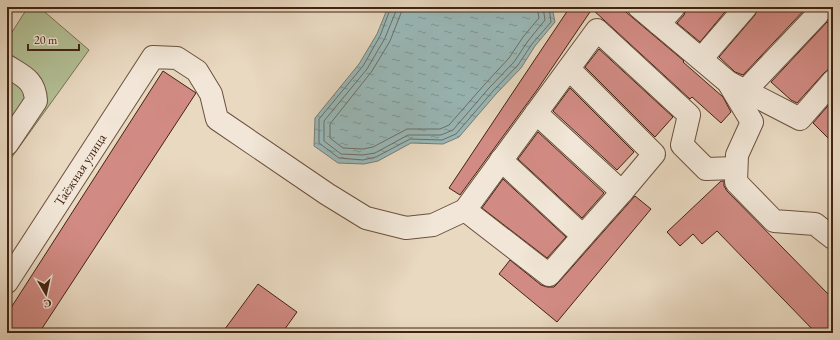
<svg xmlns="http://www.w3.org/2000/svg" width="840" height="340" font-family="'EB Garamond',serif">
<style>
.green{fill:#b3c096;stroke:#7a7254}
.water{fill:url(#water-ripples);stroke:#767d76}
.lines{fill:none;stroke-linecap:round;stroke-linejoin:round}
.shore{stroke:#6e6e66;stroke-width:1}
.building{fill:#d28b84;stroke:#422312}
.minor-casing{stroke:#6c503e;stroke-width:24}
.minor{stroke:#f1e6d7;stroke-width:22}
.labels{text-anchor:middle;stroke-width:3.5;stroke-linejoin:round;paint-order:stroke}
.street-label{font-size:14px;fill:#422312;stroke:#f1e6d7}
</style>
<defs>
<pattern id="water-ripples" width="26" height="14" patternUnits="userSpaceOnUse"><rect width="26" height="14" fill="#99b9b9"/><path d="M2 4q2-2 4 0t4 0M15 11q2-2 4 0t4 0" fill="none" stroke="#7e9695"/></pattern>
</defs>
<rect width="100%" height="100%" fill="#e9d9c1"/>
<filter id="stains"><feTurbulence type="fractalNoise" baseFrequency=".005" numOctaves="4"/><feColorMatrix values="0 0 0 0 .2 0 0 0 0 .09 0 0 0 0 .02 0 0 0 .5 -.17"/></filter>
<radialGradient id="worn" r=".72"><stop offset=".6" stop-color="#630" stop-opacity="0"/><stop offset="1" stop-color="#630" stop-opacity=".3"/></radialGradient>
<!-- green -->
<path class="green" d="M28,7H39L89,50L7,164V40Z"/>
<!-- water -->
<path class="water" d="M388,7H552L555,22L535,46L521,68L496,94L459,137L443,144L411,143L378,161L364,164L338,163L314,146L315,118L359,64L377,34Z"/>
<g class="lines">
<!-- shore -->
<g class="shore">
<path d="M391,7L380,36L363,66L319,119V143L339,158L363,160L376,157L410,139L442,140L456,134L493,91L518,65L532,44L551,22L549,7"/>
<path d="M396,7V11L385,38L367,69L324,121V141L341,154L363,155L375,153L408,135H441L453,130L489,88L514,62L528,41L545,20L543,7"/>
<path d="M402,7L401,13L390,41L372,71L330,124V138L343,148L363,149L373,147L407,129H440L449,125L485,84L509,58L523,37L539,18L537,7"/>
</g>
</g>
<!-- building -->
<g class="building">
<path d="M570,7H620L684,61L683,62L723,97L731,112L721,123L692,97L690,99L592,9L537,90L460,195L449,188Z"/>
<path d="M687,7H729L700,42L677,23L684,15Z"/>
<path d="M758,7H807L743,75L735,72L719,57L755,15Z"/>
<path d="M827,22L833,27V69H829L824,73L797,103L791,100L771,82Z"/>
<path d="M599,49L673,117L655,137L585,67Z"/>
<path d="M163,71L196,93L39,333H7V314Z"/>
<path d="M570,88L634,152L617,170L553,111Z"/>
<path d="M833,100V143L813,123Z"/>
<path d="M538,132L604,193L582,218L518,159Z"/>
<path d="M503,179L566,237L547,258L482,208Z"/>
<path d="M721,181H724V186L727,191L833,299V333H816L717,231L702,244L693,234L680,246L667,232Z"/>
<path d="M635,196L651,209L557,322L499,274L510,260L541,285L547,287H554L558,283Z"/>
<path d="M258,284L297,312L282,333H222Z"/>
</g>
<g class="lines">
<!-- minor casing -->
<g class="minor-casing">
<g id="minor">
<path d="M639,7L728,82L752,122L737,155L736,182L774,221L815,224L833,238"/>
<path d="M659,24L674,7"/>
<path d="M701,59L746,7"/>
<path d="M7,66C23,76 35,80 36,101L7,144"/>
<path d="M728,82L800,119L833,81"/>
<path d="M745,91L818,14"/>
<path d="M536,113L622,192L654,154L569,69"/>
<path d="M465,210L549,275L583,236L501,160"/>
<path d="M583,236L622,192"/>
<path id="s1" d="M7,282L153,57L177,58L197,71L211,94L217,119L327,194L366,218L406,228L433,225L465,210L597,30L689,115L682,145L706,169L736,168"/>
</g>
</g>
<!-- minor -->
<use href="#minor" class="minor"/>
</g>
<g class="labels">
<!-- street labels -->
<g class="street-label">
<text dy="5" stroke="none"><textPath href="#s1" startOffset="134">Таёжная улица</textPath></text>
</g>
</g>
<!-- margin -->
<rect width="840" height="340" fill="none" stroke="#e9d9c1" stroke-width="24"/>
<rect x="8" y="8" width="824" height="324" fill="none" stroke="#422312" stroke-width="2"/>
<rect x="12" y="12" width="816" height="316" fill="none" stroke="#422312"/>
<!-- north arrow -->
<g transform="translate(46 294) rotate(171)" stroke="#f1e6d7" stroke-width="3" paint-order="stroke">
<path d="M0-3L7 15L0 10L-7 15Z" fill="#422312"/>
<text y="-6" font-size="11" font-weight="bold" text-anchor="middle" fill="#422312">С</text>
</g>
<!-- scale -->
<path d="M28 44v6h51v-6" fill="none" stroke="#422312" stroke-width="2"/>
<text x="34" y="44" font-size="12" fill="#422312" stroke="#f1e6d7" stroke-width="3" paint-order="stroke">20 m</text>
<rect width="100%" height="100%" filter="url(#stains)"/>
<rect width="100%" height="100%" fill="url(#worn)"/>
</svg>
